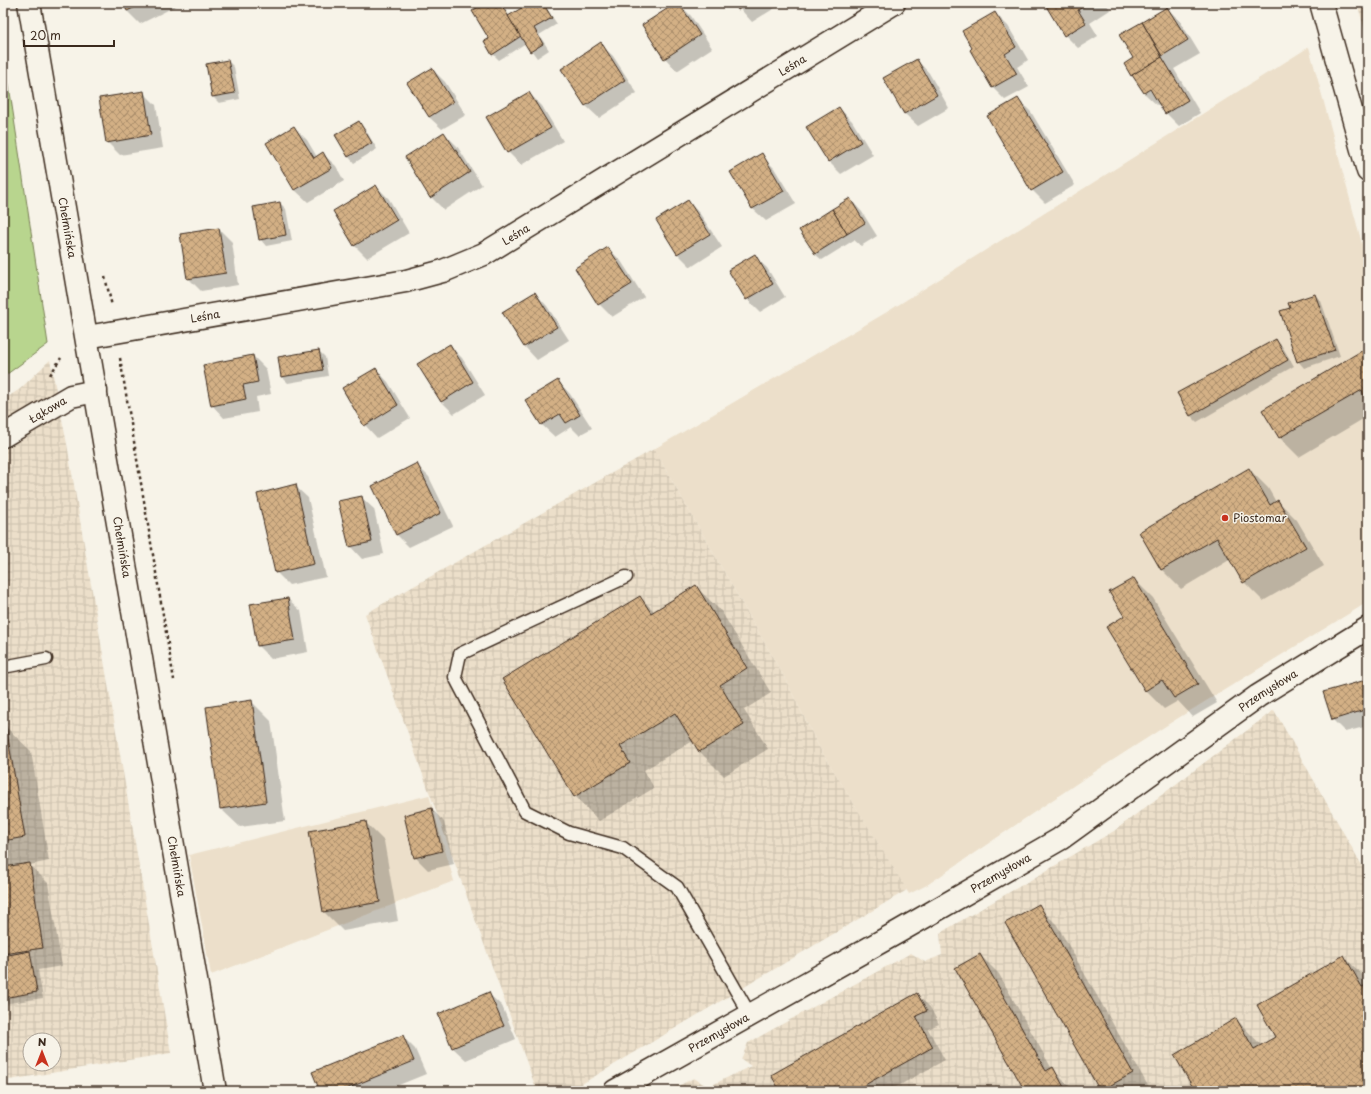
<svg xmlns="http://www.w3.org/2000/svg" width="1371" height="1094" font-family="'Playpen Sans',sans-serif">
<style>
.built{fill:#ecdfca}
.industrial{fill:url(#industrial-grid);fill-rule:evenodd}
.green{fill:#b8d58e;stroke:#7a8056}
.shadow{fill:#0003}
.building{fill:url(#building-cross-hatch);stroke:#3b2a1e}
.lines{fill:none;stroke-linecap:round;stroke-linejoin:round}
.service-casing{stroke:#3b2a1e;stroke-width:15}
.minor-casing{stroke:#3b2a1e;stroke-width:25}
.path{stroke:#3b2a1e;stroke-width:2.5;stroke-dasharray:3 3;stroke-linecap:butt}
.service{stroke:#f7f3e8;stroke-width:12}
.minor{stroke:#f7f3e8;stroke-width:22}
.poi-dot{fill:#c8321e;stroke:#f7f3e8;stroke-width:1.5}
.labels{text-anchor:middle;stroke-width:3;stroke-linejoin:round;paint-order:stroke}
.street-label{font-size:11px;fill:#3b2a1e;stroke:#f7f3e8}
.poi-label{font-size:11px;fill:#3b2a1e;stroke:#f7f3e8;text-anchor:start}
</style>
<defs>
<pattern id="industrial-grid" width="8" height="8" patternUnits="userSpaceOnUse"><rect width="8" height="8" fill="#ecdfca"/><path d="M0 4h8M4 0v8" fill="none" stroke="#cbc0ad"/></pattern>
<pattern id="building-cross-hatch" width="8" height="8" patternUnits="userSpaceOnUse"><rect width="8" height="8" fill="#d3b085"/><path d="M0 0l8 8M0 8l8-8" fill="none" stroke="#ac8f6c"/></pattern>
</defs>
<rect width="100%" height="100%" fill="#f7f3e8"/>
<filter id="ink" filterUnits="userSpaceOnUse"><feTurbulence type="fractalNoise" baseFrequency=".025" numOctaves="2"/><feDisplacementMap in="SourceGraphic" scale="8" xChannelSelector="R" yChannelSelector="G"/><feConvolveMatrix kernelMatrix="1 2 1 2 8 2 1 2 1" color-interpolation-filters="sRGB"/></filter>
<g filter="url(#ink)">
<!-- built -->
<g class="built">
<path d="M1309,47L1368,266V602L1175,720L1079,782L927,885L909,894L819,747L784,677L654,449L887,312Z"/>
<path d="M429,795L454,881L211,975L189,855Z"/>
</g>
<!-- industrial -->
<g class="industrial">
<path d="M1357,3H1368V41Z"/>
<path d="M50,360L67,444L171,1053L3,1081V400L20,389ZM30,1040H54V1064H30Z"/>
<path d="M654,449L784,677L819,747L907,890L570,1091H537L365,614Z"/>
<path d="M1274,710L1368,876V1091H668L694,1078L708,1087L751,1066L741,1059L748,1043L911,953L925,962L942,955L940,933L1114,831Z"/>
</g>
<!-- green -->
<path class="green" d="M3,46L48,344L3,377Z"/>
<!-- shadow -->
<g class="shadow">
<path d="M124,3H182L140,24L127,11Z"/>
<path d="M487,3H501L510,17L532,3H543L557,24L539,35L549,50L537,58L526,43L499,60L493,54Z"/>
<path d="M678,3L691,16L712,48L677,71L665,58Z"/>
<path d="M735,3H783L752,22Z"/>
<path d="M1049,3H1106L1110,10L1090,23L1098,36L1078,48L1065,35Z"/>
<path d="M1235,3H1252L1242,9Z"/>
<path d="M1167,8L1180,21L1200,54L1174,69L1200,113L1179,126L1166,113L1160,104L1157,105L1144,93L1134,58L1121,36Z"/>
<path d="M995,13L1008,26L1028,60L1017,67L1029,87L1005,100L993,88Z"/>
<path d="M600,44L613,56L637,93L599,118L586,106L562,69Z"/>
<path d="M917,60L929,73L949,108L918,126L905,114L885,79Z"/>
<path d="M228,61L234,67L240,99L219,103L213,97Z"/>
<path d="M432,69L445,82L466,115L442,129L429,117Z"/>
<path d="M143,92L156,105L163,148L120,155L107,142Z"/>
<path d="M529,93L542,106L563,141L521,165L508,152Z"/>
<path d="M1018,99L1031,112L1075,185L1045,203L1032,190Z"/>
<path d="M839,108L852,121L873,155L841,174L828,161Z"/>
<path d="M358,123L365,129L377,149L354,163L348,156Z"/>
<path d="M294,127L307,140L317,157L323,154L336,166L344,181L308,202L295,190L267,143Z"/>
<path d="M444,133L457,146L482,185L444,210L431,197Z"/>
<path d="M761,155L774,168L796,204L766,221L753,209L731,172Z"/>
<path d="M376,186L389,199L409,233L367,258L354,245Z"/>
<path d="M850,199L862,212L877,236L861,246L854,240L822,260L815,254L800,230Z"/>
<path d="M688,201L700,214L722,247L691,267L678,254L657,221Z"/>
<path d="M280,203L286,209L292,241L266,246L260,239Z"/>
<path d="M219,229L232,242L238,285L201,291L188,278Z"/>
<path d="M608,248L621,261L644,297L612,317L599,304Z"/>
<path d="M754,256L767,268L785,297L760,312L747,299Z"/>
<path d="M535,293L547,306L569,340L537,360L525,347L503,313Z"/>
<path d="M1315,295L1321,301L1340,356L1304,368L1298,361Z"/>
<path d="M1276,340L1282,346L1294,366L1197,422L1191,416Z"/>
<path d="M450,346L462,358L485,395L454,414L441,401Z"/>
<path d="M1368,348V416L1299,457L1280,438L1263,410Z"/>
<path d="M319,351L325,357L328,376L288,383L282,377Z"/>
<path d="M253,356L266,369L271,394L256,397L258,412L224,418L212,405Z"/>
<path d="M376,369L388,382L410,418L377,438L365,425Z"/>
<path d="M558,381L570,394L592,428L579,435L571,427L555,437L542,425L527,400Z"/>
<path d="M417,465L429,477L453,526L409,547L396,534Z"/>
<path d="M1249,469L1268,488L1276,502L1278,501L1297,520L1324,566L1263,601L1244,582L1231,559L1181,589L1162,570L1140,532Z"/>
<path d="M295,486L308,498L326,577L289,585L276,572Z"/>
<path d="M361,497L374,509L384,554L362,559L350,546Z"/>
<path d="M1134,579L1153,598L1217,703L1193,717L1178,701L1164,709L1145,690L1125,616Z"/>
<path d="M696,587L721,611L771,693L744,710L768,749L724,776L700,752L693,741L644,770L654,788L599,821L575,796L640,597L655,612Z"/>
<path d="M288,599L301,611L308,652L271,659L258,646Z"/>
<path d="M1365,681L1368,684V726L1345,732L1333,720Z"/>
<path d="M252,702L271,721L285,821L240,827L221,809Z"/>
<path d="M3,727H6L31,751L49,861L30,865L48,883L62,966L38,970L43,998L3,1004Z"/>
<path d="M432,809L444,822L454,864L428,870L415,857Z"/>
<path d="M365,822L384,841L398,921L343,931L324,912L310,832Z"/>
<path d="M1038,906L1057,925L1151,1091H1101L1007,923Z"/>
<path d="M980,955L999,974L1052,1069L1074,1091H1026Z"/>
<path d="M1343,956L1368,980V1091H1196L1236,1019L1262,1046L1277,1037Z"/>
<path d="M489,994L502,1006L516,1039L466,1060L453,1048Z"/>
<path d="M917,995L930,1007L939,1024L928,1029L945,1060L889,1091H781Z"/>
<path d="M402,1036L415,1049L426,1074L384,1091H321Z"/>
</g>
<!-- building -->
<g class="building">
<path d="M123,3H144L127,11Z"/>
<path d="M485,3H500L521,36L492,55L484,41L489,39L472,11Z"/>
<path d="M530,3H543L552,18L534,28L543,44L530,52L508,16Z"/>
<path d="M676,3H679L700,35L664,59L642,25Z"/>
<path d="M734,3H749L738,10Z"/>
<path d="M1047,3H1089L1078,10L1086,23L1064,36L1046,6Z"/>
<path d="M1167,7L1188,40L1162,56L1142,22Z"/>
<path d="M995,12L1016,47L1005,54L1017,74L992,88L970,50L972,48L962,31Z"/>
<path d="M1142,22L1162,57L1131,76L1124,64L1133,58L1119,35Z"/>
<path d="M601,42L625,80L585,106L561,69Z"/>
<path d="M1162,57L1188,100L1165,114L1150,89L1144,93L1132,75Z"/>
<path d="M917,59L937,95L904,114L883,78Z"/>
<path d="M228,60L235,93L212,97L206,64Z"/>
<path d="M432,68L453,102L429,117L407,83Z"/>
<path d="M144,91L151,135L106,143L99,98Z"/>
<path d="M529,92L551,128L507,153L486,117Z"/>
<path d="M1018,98L1063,172L1031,191L987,116Z"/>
<path d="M839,107L861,142L828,162L806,127Z"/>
<path d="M359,121L372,143L348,157L335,135Z"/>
<path d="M294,126L314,158L323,152L332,168L294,190L266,143Z"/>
<path d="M444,132L470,172L430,198L405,157Z"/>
<path d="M762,153L784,191L752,209L730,172Z"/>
<path d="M376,185L397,220L354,246L333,211Z"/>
<path d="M850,198L865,223L847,234L832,209Z"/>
<path d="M688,200L710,234L677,254L656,220Z"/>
<path d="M280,202L286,235L259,240L253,207Z"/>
<path d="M832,209L847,234L815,254L799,230Z"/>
<path d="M219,228L226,273L187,279L180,234Z"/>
<path d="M608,247L632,284L598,305L575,268Z"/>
<path d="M755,254L773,284L746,300L728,270Z"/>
<path d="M535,292L557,327L524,347L502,312Z"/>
<path d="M1315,294L1335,350L1297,362L1280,311L1290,308L1288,303Z"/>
<path d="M1276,339L1288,360L1190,416L1177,393Z"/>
<path d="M450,344L473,382L441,402L417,364Z"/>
<path d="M1368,347V411L1362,390L1279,438L1262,410Z"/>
<path d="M319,350L323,370L281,377L278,357Z"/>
<path d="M253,355L258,382L243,385L246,399L211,406L203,365Z"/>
<path d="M376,368L398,405L364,426L342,388Z"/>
<path d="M558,380L580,415L566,423L560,414L541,425L525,400Z"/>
<path d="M417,463L441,513L396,535L372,486Z"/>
<path d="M1249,468L1270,505L1278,500L1306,547L1243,583L1217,538L1161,570L1139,532Z"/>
<path d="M296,484L314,564L275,573L257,494Z"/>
<path d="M362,496L372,542L349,547L338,501Z"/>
<path d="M1134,578L1198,684L1174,698L1162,680L1145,691L1106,627L1124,616L1109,592Z"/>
<path d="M696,585L747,668L720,685L744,725L699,752L675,713L620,746L630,763L574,797L502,679L640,596L651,613Z"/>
<path d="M288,598L295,640L257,646L250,604Z"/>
<path d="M1366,680L1368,688V709L1332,720L1323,692Z"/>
<path d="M252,700L266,802L220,809L206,707Z"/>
<path d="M3,726H6L25,837L3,841Z"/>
<path d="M432,808L442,851L414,858L404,815Z"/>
<path d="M366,821L380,902L323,912L309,831Z"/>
<path d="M30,863L43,948L3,954V867Z"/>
<path d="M1039,904L1133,1073L1100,1091L1005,923Z"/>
<path d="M30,951L37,992L3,998V956Z"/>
<path d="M980,954L1046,1071L1053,1067L1066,1091H1025L955,968Z"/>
<path d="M1344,955L1362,987L1368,984V1091H1195L1174,1055L1236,1018L1254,1049L1275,1037L1257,1005Z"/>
<path d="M489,992L504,1026L452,1048L438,1014Z"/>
<path d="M917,993L927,1011L916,1016L933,1047L854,1091H780L771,1075Z"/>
<path d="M403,1035L414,1061L341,1091H320L312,1072Z"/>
</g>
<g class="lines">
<!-- service casing -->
<g class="service-casing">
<g id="service">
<path d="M626,577L460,654L455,677L525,811L569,833L623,848L677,887L750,1015"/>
<path d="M3,667L46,659"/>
</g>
</g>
<!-- minor casing -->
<g class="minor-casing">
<g id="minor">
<path id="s1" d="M29,3L215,1091"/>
<path d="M1321,3L1368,171"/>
<path id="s2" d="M87,337L406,281L443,271L484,254L894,3"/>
<path id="s3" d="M3,436L71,396L96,391"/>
<path id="s4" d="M615,1091L898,932L1060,839L1258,696L1368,628"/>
</g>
</g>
<!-- path -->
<g class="path">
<path d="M105,277L112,306"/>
<path d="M120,358L174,680"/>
<path d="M50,375L61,358"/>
</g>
<!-- service -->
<use href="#service" class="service"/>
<!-- minor -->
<use href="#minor" class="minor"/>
</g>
</g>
<!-- markers -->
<circle class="poi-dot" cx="1225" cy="518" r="4"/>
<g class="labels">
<!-- street labels -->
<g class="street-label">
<text dy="4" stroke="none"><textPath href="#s2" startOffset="768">Leśna</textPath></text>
<text dy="4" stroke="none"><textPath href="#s1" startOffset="228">Chełmińska</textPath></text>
<text dy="4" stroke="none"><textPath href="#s2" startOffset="444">Leśna</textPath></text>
<text dy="4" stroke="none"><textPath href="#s2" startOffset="120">Leśna</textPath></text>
<text dy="4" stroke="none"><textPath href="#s3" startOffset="52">Łąkowa</textPath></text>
<text dy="4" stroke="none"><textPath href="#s1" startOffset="552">Chełmińska</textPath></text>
<text dy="4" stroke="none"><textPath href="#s4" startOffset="767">Przemysłowa</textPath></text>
<text dy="4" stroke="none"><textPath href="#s1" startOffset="876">Chełmińska</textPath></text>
<text dy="4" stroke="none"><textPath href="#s4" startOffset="443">Przemysłowa</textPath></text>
<text dy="4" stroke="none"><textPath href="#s4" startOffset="119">Przemysłowa</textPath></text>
</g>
<!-- poi labels -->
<g class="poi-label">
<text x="1233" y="522">Piostomar</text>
</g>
</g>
<!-- margin -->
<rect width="1371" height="1094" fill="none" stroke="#f7f3e8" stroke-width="16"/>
<rect x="8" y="8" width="1355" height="1078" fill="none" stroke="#3b2a1e" stroke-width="1.5" filter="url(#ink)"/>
<!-- north arrow -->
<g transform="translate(42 1052)"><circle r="19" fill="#f7f3e8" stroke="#aca397"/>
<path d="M0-3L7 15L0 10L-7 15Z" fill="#c8321e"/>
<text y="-6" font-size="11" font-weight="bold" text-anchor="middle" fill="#3b2a1e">N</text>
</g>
<!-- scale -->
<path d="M24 40v6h90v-6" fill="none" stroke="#3b2a1e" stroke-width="2"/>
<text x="30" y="40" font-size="12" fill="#3b2a1e" stroke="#f7f3e8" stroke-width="3" paint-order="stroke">20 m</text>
</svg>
